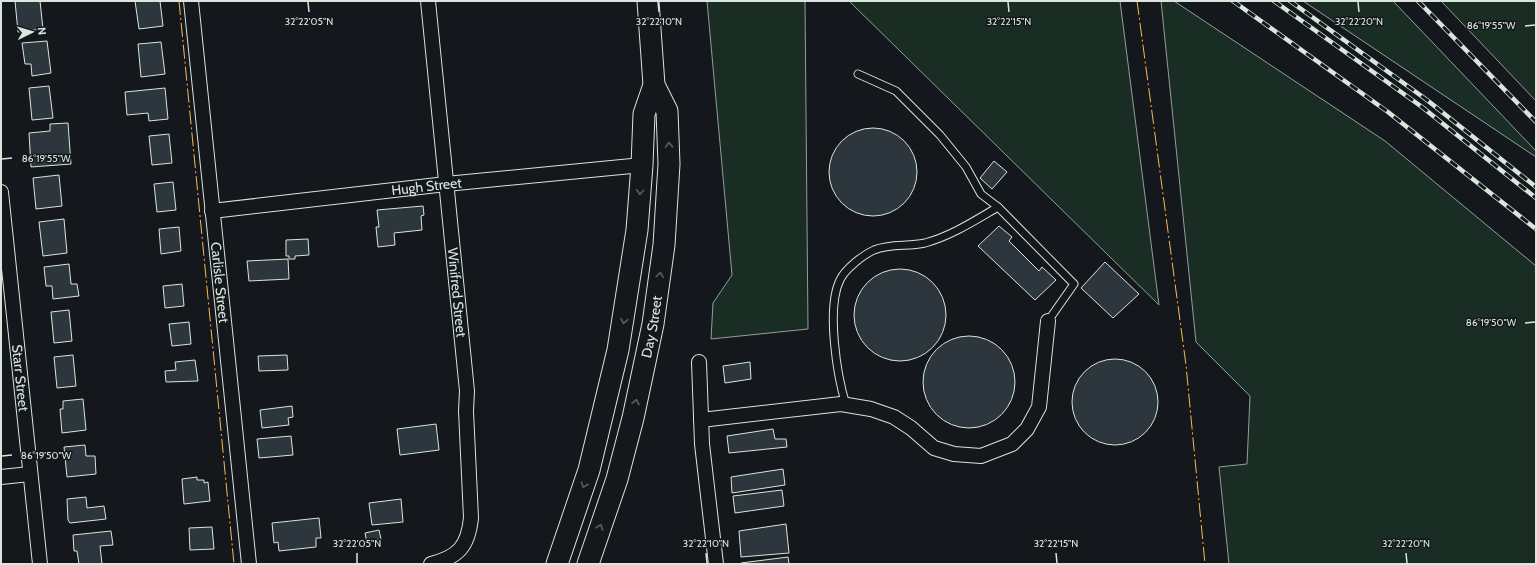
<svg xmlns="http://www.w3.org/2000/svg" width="1537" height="565" font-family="Cabin,sans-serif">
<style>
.green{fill:#1a2d24;stroke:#939e99}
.building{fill:#2c363c;stroke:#d8e6dc}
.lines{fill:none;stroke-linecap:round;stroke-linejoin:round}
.lane-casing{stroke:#d8e6dc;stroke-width:9}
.street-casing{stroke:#d8e6dc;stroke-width:16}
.primary-casing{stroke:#d8e6dc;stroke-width:23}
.lane{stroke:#14181c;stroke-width:7}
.street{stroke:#14181c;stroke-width:14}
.primary{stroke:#14181c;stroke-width:21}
.rail-casing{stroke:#d8e6dc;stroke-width:4.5}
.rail{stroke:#14181c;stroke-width:3;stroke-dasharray:9;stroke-linecap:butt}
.power{stroke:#ffb74d;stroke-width:1;stroke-dasharray:14 3 2 3;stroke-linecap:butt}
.oneway{stroke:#59605f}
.ticks{fill:none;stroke:#d8e6dc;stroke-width:1.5}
.labels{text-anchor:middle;stroke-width:3;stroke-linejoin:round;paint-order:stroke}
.street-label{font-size:14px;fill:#d8e6dc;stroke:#14181c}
.ticks-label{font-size:10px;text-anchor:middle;fill:#d8e6dc;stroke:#14181c;stroke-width:3;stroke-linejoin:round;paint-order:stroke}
</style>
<rect width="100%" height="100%" fill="#14181c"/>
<!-- green -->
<g class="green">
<path d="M707,1H805L808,329L711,339L713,303L732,275Z"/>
<path d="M849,1H1120L1159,305Z"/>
<path d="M1161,1H1174L1385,141L1536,266V564H1229L1219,467L1247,464L1250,396L1196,342Z"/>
<path d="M1303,1H1393L1536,151V157Z"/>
<path d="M1441,1H1536V101Z"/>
</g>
<!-- building -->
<g class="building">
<path d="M15,1H40L43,29L18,32Z"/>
<path d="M135,1H160L163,26L139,29Z"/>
<path d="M47,41L51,73L32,76L31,64H25L22,43Z"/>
<path d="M161,42L165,74L141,77L138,44Z"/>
<path d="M49,86L53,118L32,120L29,88Z"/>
<path d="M165,88L168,119L149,121L148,113L127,115L125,92Z"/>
<path d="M68,123L71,164L31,167L29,133L50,131V124Z"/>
<circle cx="873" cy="172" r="44"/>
<path d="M169,134L172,163L152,165L149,136Z"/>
<path d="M994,161L1007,172L992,189L980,178Z"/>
<path d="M59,175L62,206L36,209L33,178Z"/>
<path d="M173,182L176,210L157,212L154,184Z"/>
<path d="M423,206L424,215L421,216L422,230L394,233L395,245L378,247L376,227H379L377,210Z"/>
<path d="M64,219L67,253L43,256L39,222Z"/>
<path d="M999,226L1012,237L1009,241L1039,271L1042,267L1056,280L1035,300L978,246Z"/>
<path d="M179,227L181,251L161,254L159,229Z"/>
<path d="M308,239L309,255L295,256V259H289V256H286V240Z"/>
<path d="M288,259L289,279L249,281L247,261Z"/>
<path d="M1105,262L1139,294L1113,318L1081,288Z"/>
<path d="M69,264L71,284H77L79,296L53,299L52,286H46L44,267Z"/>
<circle cx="900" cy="315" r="46"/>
<path d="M182,284L184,306L165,308L163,286Z"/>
<path d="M69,310L72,341L54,343L51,312Z"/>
<path d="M189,322L191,344L172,346L169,324Z"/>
<circle cx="969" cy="382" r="46"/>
<path d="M73,355L76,386L57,388L54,357Z"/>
<path d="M287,355L288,370L259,371L258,356Z"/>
<circle cx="1115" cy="402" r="43"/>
<path d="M195,360L198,381L166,382L165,371L176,370L175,362Z"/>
<path d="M750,362L751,379L725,383L723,366Z"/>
<path d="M83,399L86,430L62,433L60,409H63V401Z"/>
<path d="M292,406L293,417L288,418L289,425L262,428L260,410Z"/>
<path d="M436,424L439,450L400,455L397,429Z"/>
<path d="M773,429L775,439H786L787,447L729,453L727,436Z"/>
<path d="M291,436L293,455L259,458L257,439Z"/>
<path d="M85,445L86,456H95L96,474L67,477L64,447Z"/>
<path d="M783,469L785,485L732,493L731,477Z"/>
<path d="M197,477V480H204V483L208,482L210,501L184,504L182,479Z"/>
<path d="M782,490L784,506L735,513L733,496Z"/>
<path d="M86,497L87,508L104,506L106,519L70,523L68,520L67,499Z"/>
<path d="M401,499L403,522L372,525L369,503Z"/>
<path d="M319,518L321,538H316V547L279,551L278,542L274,543L272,523Z"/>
<path d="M786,524L789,553L741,557L739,531Z"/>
<path d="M212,527L214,549L190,550L189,528Z"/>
<path d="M379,530L381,539L367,543L365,533Z"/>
<path d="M111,531L113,545L100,546L102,564H79L77,551H74L73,535Z"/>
<path d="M788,557L789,564H741V563Z"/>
</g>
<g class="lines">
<!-- lane casing -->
<g class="lane-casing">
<g id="lane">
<path d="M858,74L896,91L940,135L966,167L981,194L998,207"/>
<path d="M846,405C837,376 826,308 840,280C845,269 863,255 874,250C891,243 907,247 925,243C951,236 974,221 998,207L1074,284L1048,321"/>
</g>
</g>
<!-- street casing -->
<g class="street-casing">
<g id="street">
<path id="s1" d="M191,1L249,564"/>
<path id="s2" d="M428,1L467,391L466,411L471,518C468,547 458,557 431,564"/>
<path id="s3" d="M1,192L40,564"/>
<path id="s4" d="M212,211L446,184L642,165"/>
<path d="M699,362L702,444L716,564"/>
<path d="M701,420L841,404L871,409L894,417L911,428L934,448L954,454L981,456L1012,444L1027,429L1039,407L1048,321"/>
<path d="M1,477L30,474"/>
</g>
</g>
<!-- primary casing -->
<g class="primary-casing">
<g id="primary">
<path d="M557,564L589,470L618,350L637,230L642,165L644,114L654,85"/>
<path id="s5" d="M588,564L617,479L633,418L653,324L664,245L669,164L667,111L654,85L648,1"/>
</g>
</g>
<!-- lane -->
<use href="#lane" class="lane"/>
<!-- street -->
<use href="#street" class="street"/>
<!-- primary -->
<use href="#primary" class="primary"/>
<!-- rail casing -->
<g class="rail-casing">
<g id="rail">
<path d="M1233,1L1388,112L1536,229"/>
<path d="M1274,1L1422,107L1536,198"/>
<path d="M1290,1L1427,100L1536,187"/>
<path d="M1418,1L1536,122"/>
</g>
</g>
<!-- rail -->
<use href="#rail" class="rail"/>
<!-- power -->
<g class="power">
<path d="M179,1L234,564"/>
<path d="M1137,1L1186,365L1205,564"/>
</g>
</g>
<!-- one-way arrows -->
<defs><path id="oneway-chevron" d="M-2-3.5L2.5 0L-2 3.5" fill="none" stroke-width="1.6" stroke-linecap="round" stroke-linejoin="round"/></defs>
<g class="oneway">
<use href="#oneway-chevron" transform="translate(669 145) rotate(-92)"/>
<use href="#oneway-chevron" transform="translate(640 192) rotate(94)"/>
<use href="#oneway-chevron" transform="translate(660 275) rotate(-83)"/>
<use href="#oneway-chevron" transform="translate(624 321) rotate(100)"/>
<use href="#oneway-chevron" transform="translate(636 402) rotate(-77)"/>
<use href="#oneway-chevron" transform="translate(584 485) rotate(109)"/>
<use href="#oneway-chevron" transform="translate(600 527) rotate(-71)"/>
</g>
<!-- ticks -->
<path class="ticks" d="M308,2L309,12M658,2L659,12M1008,2L1009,12M1358,2L1359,12M1525,26L1535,25M2,159L12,158M1525,323L1535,322M2,456L12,455M357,553V563M706,553L707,563M1056,553L1057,563M1406,553L1407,563"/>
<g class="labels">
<!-- street labels -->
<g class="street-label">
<text dy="5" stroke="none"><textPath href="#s4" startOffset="216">Hugh Street</textPath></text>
<text dy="5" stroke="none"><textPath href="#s1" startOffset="283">Carlisle Street</textPath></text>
<text dy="5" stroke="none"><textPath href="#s2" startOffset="293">Winifred Street</textPath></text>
<text dy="5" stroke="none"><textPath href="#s5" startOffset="246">Day Street</textPath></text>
<text dy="5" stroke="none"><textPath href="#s3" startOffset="187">Starr Street</textPath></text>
</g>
</g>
<g class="ticks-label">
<text x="309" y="25">32°22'05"N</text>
<text x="659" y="25">32°22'10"N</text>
<text x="1009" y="25">32°22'15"N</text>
<text x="1359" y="25">32°22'20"N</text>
<text x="1491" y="29">86°19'55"W</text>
<text x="46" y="162">86°19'55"W</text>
<text x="1491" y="326">86°19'50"W</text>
<text x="46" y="459">86°19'50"W</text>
<text x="357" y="547">32°22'05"N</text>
<text x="706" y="547">32°22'10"N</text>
<text x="1056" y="547">32°22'15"N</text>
<text x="1406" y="547">32°22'20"N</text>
</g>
<!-- border -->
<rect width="1537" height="565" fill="none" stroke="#d8e6dc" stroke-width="4"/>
<!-- north arrow -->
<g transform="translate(32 32) rotate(85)" stroke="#14181c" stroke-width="3" paint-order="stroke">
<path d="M0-3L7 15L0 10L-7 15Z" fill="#d8e6dc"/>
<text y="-6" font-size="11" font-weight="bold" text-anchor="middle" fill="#d8e6dc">N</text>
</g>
</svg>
